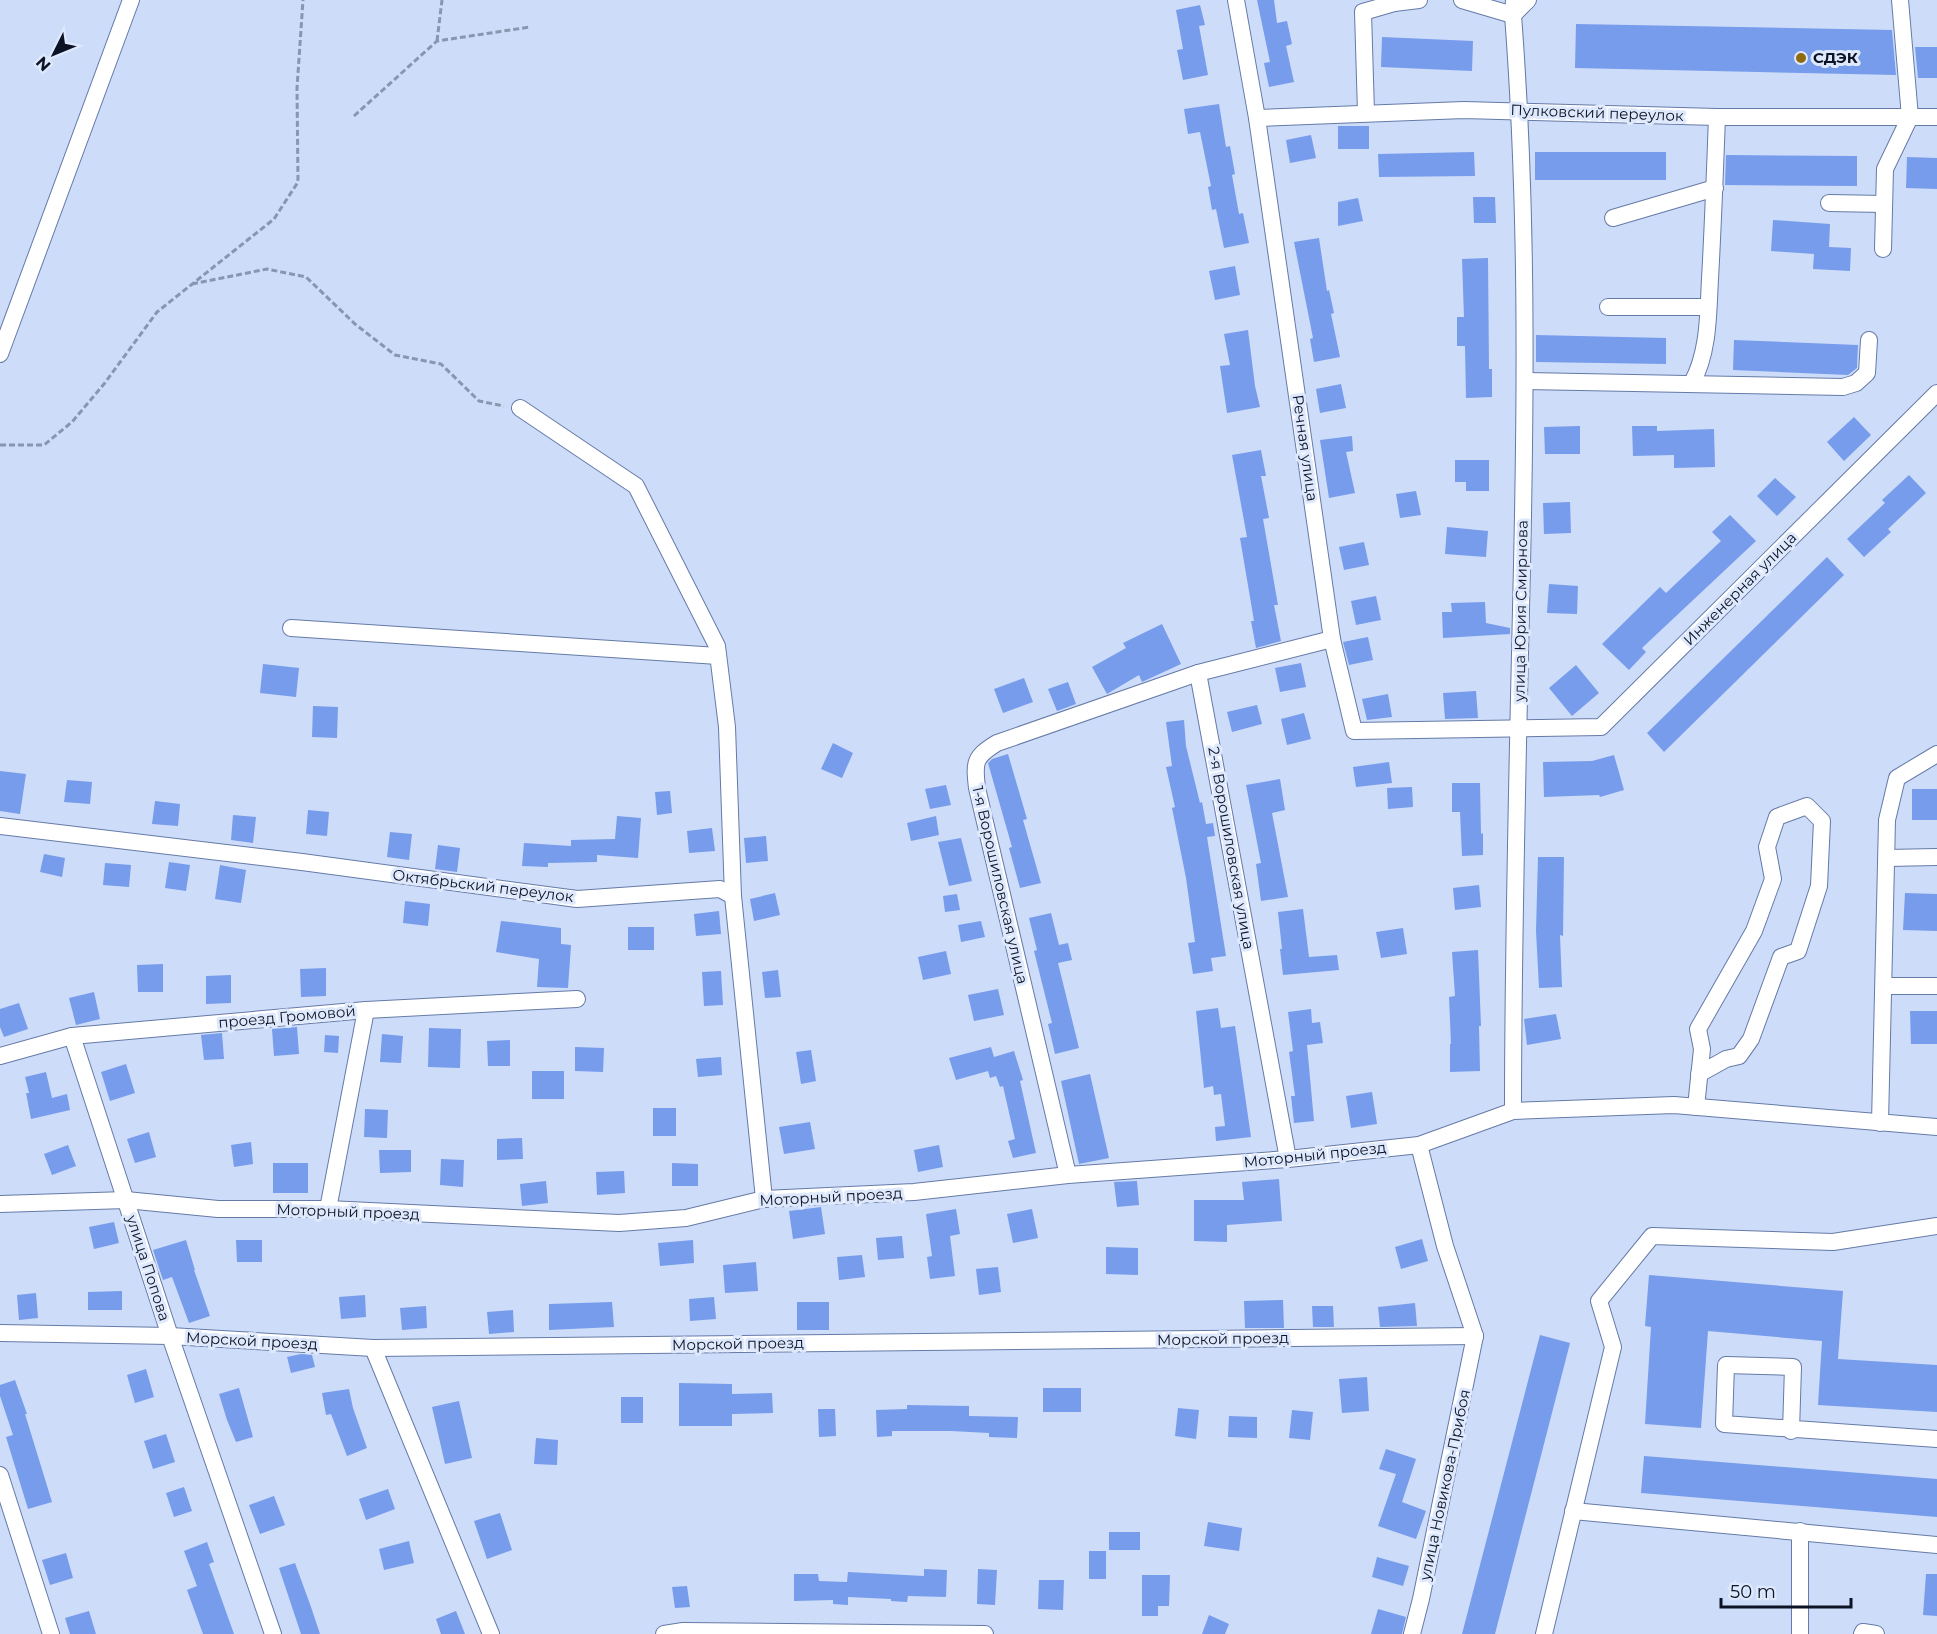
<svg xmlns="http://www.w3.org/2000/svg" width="1937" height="1634" font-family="Montserrat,sans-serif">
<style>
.building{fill:#779cec}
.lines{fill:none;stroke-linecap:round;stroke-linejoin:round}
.minor-casing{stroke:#657aa7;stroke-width:18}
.path{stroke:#8996af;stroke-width:3;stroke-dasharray:6 3;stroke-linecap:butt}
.minor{stroke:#fff;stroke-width:16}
.poi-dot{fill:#8e6b0f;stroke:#dfe9fd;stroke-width:2}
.labels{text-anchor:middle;stroke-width:6;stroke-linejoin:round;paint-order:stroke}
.poi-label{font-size:15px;font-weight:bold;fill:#0b1324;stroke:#dfe9fd;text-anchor:start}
.street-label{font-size:15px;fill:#0b1324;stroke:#dfe9fd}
</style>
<rect width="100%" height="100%" fill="#cddcf9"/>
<!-- building -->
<g class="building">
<path d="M1257,0H1274L1277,23L1287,21L1292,44L1286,46L1294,82L1269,87L1264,63L1270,62Z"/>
<path d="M1200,5L1205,25L1199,26L1208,75L1183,80L1177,50L1183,49L1176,10Z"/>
<path d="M1576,24L1892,30L1896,75L1575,68Z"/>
<path d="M1382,37L1473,41L1472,71L1381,67Z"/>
<path d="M1915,47H1937V78H1918Z"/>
<path d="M1219,104L1226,147L1230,146L1235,174L1232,175L1239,214L1243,213L1249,243L1224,248L1216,209L1212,210L1208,187L1211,186L1200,132L1188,134L1184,109Z"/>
<rect x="1338" y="126" width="31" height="23"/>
<path d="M1311,135L1316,158L1290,163L1286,140Z"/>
<path d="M1474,152L1475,176L1379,177L1378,154Z"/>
<rect x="1535" y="152" width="131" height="28"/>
<path d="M1726,155L1857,156V186L1725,185Z"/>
<path d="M1907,157L1937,158V189L1906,188Z"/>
<path d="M1473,197H1495L1496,223H1474Z"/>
<path d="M1358,198L1363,221L1338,226V202Z"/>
<path d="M1773,220L1830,224L1829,247L1851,248L1850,271L1813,269L1814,254L1771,251Z"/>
<path d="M1319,238L1327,291L1329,290L1334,313L1331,314L1340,357L1314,362L1310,339L1313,338L1294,242Z"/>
<path d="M1488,258L1489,369H1492V397L1466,398L1465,346H1457V317H1464L1462,259Z"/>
<path d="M1235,266L1240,295L1215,300L1209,271Z"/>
<path d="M1248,330L1255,386L1260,407L1227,413L1220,366L1230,365L1224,334Z"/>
<path d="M1536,335L1666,338V364L1536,362Z"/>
<path d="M1734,340L1858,345L1857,368L1848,375L1733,370Z"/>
<path d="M1341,384L1346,408L1320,413L1316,389Z"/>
<path d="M1854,417L1871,435L1844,461L1827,442Z"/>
<path d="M1580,426V454H1545L1544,427Z"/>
<path d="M1632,426H1657V431L1714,429L1715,467L1674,468V455L1633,456Z"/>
<path d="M1352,436L1353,451L1346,452L1355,493L1329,498L1320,440Z"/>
<path d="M1261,450L1266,476H1261L1269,518L1263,519L1278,605H1274L1281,641L1256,648L1251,621H1254L1240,538L1247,537L1232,455Z"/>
<path d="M1455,460H1489V491H1466V482H1455Z"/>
<path d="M1909,475L1926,493L1888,529L1891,532L1864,557L1847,539L1885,503L1882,500Z"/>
<path d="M1775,478L1796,497L1777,516L1757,496Z"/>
<path d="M1416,491L1421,515L1400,518L1396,494Z"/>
<path d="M1570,502L1571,533L1544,534L1543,503Z"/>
<path d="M1730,515L1756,541L1642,648L1646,652L1629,670L1602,644L1660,587L1666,593L1721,541L1712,532Z"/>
<path d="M1447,527L1488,531L1486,557L1445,554Z"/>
<path d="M1364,542L1369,565L1344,570L1339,547Z"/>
<path d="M1827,557L1844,575L1664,752L1647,733Z"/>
<path d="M1549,584L1578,586L1577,614L1547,613Z"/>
<path d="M1376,596L1381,620L1356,625L1351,601Z"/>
<path d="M1485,602L1486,623L1510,628V634L1443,638L1442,612H1452L1451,603Z"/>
<path d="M1162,624L1181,664L1142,682L1139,675L1107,694L1092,667L1126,648L1123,643Z"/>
<path d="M1368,637L1373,660L1349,665L1343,642Z"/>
<path d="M1301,663L1306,687L1280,692L1275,668Z"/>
<path d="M263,664L299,668L296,697L260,693Z"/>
<path d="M1576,665L1599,693L1572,716L1549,688Z"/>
<path d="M1024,678L1033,702L1003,713L994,689Z"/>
<path d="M1068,682L1076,704L1057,711L1048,689Z"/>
<path d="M1476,691L1478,718L1445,719L1443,693Z"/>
<path d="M1388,694L1392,717L1367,720L1362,699Z"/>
<path d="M1257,705L1262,724L1232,732L1227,712Z"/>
<path d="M313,706L338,707L337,738L312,737Z"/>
<path d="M1304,713L1311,739L1287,745L1281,719Z"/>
<path d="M1184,720L1186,746L1200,803L1202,802L1206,824L1213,823L1215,836L1207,837L1226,956L1211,958L1213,971L1193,974L1188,943L1195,942L1186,878L1172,808L1175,807L1166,767L1172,766L1166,722Z"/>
<path d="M833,743L853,753L842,778L821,769Z"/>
<path d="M1008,754L1027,819L1023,820L1041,883L1020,888L1009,848L1012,847L988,763L992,759Z"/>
<path d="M1614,755L1624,790L1600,797L1599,795L1544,797L1543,762L1592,761Z"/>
<path d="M1389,762L1392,783L1356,787L1353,767Z"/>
<path d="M0,771L26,774L20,814L0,811Z"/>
<path d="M1280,779L1285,810L1272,813L1288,897L1261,901L1256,864L1261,863L1246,785Z"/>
<path d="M67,780L92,782L90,804L64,802Z"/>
<path d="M1452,783H1480L1481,834L1483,833V855L1462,856L1460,812H1452Z"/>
<path d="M946,785L951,805L930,809L925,789Z"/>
<path d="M1412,787L1413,807L1388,809L1387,788Z"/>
<rect x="1912" y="789" width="25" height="31"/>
<path d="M670,791L672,813L657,815L655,792Z"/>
<path d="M155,801L180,804L178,826L152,824Z"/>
<path d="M308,810L329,812L327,836L306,834Z"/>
<path d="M233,815L256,817L253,843L231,840Z"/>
<path d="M617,816L641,818L638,858L597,855V862L548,863V867L522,866L524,843L571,846V840L615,839Z"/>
<path d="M936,816L939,835L911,841L907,823Z"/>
<path d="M712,828L715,851L689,853L687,831Z"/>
<path d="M390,832L412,834L409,860L387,857Z"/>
<path d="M766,836L768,861L746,863L744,838Z"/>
<path d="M961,838L972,881L949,886L938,842Z"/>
<path d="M438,845L460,848L457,872L435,869Z"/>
<path d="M44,854L65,858L62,877L40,872Z"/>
<path d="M1538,857H1564L1563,936L1560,935L1562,987L1539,988L1536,931Z"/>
<path d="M169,862L190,865L186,891L165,888Z"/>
<path d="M105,863L131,865L129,887L103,885Z"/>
<path d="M220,865L246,870L241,903L215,899Z"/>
<path d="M1479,885L1481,907L1455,910L1453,888Z"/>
<path d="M775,893L780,915L754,921L750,899Z"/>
<path d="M1905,893L1937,894V931L1903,930Z"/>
<path d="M957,894L960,910L945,912L943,896Z"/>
<path d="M405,901L430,904L428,926L403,923Z"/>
<path d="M1303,909L1309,957L1337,955L1339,970L1283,975L1280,949H1282L1278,912Z"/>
<path d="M719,911L721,934L696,936L694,914Z"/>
<path d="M1051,913L1059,945L1068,943L1072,960L1058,963L1079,1048L1055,1054L1048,1024L1052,1023L1034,951L1037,950L1029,918Z"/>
<path d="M501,921L561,928V944L571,945L568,988L537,987L539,959L496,952Z"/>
<path d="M981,921L985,937L961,942L958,925Z"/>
<rect x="628" y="927" width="26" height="23"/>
<path d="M1403,928L1407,954L1381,958L1376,932Z"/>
<path d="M1478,950L1481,1026H1479L1480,1071L1450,1072V1044H1451L1449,997L1455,996L1452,952Z"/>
<path d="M946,951L951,974L923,980L918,957Z"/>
<path d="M163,964V992H138L137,965Z"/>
<path d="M326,968V996L301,997L300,969Z"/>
<path d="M778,970L781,997L765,998L762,972Z"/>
<path d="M721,971L723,1005L704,1006L702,972Z"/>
<path d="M231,975V1003L206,1004V976Z"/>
<path d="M998,989L1004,1015L974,1021L968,995Z"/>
<path d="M94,992L100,1019L76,1025L69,998Z"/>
<path d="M19,1003L28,1029L4,1037L0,1027V1009Z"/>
<path d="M1218,1008L1221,1028L1235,1026L1251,1137L1216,1141L1215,1127L1225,1126L1221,1094L1214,1095L1213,1086L1204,1088L1196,1011Z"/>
<path d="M1311,1009L1312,1023L1320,1022L1323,1043L1307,1045L1314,1121L1294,1123L1291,1096H1295L1289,1052L1293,1051L1288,1012Z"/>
<path d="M1910,1011H1937V1044H1911Z"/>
<path d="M1556,1014L1561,1039L1527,1045L1524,1019Z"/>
<path d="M297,1027L299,1054L274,1056L272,1029Z"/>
<path d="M429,1028L461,1029L460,1068L428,1067Z"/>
<path d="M222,1033L224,1059L204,1060L201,1035Z"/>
<path d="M382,1034L403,1036L401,1063L380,1062Z"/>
<path d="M325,1035L339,1036L338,1053L324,1052Z"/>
<path d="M510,1040V1066H488L487,1041Z"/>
<path d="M575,1047L604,1048L603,1072L575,1071Z"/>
<path d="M991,1047L994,1057L1014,1051L1023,1080L1020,1081L1036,1153L1013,1158L1008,1141L1015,1139L1003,1086L1000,1087L996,1076L990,1078L988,1071L956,1080L949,1058Z"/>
<path d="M811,1050L816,1081L801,1084L796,1052Z"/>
<path d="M721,1057L722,1075L698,1077L696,1059Z"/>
<path d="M126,1064L135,1093L110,1101L101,1072Z"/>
<rect x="532" y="1071" width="32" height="28"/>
<path d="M46,1072L52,1098L67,1094L70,1110L31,1119L26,1093H29L25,1077Z"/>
<path d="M1090,1074L1109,1158L1079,1164L1061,1081Z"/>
<path d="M1372,1092L1377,1124L1351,1128L1346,1096Z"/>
<rect x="653" y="1108" width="23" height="28"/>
<path d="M365,1109L388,1110L387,1138L364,1137Z"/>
<path d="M810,1122L815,1149L784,1154L779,1127Z"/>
<path d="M149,1132L156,1157L135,1163L127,1139Z"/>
<path d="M522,1138L523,1159L497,1160V1139Z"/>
<path d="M251,1142L253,1164L234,1167L231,1145Z"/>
<path d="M68,1145L76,1166L52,1175L44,1154Z"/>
<path d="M939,1145L943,1167L918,1172L914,1150Z"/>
<path d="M379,1150H411V1172L380,1173Z"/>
<path d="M441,1159L464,1160L463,1187L440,1185Z"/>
<rect x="273" y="1163" width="35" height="30"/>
<path d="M672,1163L698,1164V1186H672Z"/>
<path d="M624,1171L625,1193L597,1195L596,1172Z"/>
<path d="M1279,1179L1282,1221L1227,1225V1242L1194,1241V1200H1244L1242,1182Z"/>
<path d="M546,1181L548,1203L522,1206L520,1184Z"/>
<path d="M1137,1181L1139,1205L1117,1207L1114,1182Z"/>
<path d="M821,1207L825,1234L793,1239L789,1211Z"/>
<path d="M956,1209L960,1234L950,1236L955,1276L930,1279L927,1257L932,1256L926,1214Z"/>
<path d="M1032,1209L1038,1238L1013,1243L1007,1214Z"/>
<path d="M114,1222L119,1243L94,1249L89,1227Z"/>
<path d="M902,1236L904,1258L878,1260L876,1238Z"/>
<path d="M1422,1239L1428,1261L1401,1269L1395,1247Z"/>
<path d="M186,1240L195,1270H194L210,1316L189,1323L172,1277L163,1280L153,1250Z"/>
<path d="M236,1240H262V1262H237Z"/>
<path d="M693,1240L694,1263L660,1266L658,1243Z"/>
<path d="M1106,1247L1138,1248V1275L1106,1274Z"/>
<path d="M862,1255L865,1277L839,1280L837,1257Z"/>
<path d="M756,1262L758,1291L725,1293L723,1265Z"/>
<path d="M998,1267L1001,1292L979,1295L976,1269Z"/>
<path d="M1649,1275L1843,1291L1838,1359L1937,1365V1412L1818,1405L1822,1341L1708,1331L1701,1428L1645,1424L1651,1327L1645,1326Z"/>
<path d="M122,1291V1310H88V1292Z"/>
<path d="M36,1293L38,1318L19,1320L17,1295Z"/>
<path d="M365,1295L366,1317L341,1319L339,1297Z"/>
<path d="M714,1297L716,1319L690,1321L689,1299Z"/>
<path d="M1283,1300L1284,1328H1245L1244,1301Z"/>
<path d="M612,1302L614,1327L549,1330V1304Z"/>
<rect x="797" y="1302" width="32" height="28"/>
<path d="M1415,1303L1417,1326L1380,1327L1378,1307Z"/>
<path d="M426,1306L427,1328L402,1330L400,1308Z"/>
<path d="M1312,1306H1333L1334,1327H1313Z"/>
<path d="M513,1310L514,1332L489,1334L487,1312Z"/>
<path d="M1540,1335L1570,1343L1495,1634H1462Z"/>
<path d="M301,1354L312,1355L315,1367L291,1373L287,1357Z"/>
<path d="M146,1369L154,1397L135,1403L127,1375Z"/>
<path d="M1367,1377L1369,1411L1342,1413L1339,1379Z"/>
<path d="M15,1380L27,1414H25L52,1502L28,1509L6,1437L13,1435L0,1396V1385Z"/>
<path d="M679,1383L732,1384V1394L772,1393L773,1413L732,1414V1426H679Z"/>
<path d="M239,1388L253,1437L236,1442L227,1420L219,1394Z"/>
<rect x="1043" y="1388" width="38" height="24"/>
<path d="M349,1389L353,1408L367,1448L347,1456L331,1414L326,1415L322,1393Z"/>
<rect x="621" y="1397" width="22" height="26"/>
<path d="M459,1401L472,1458L445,1464L432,1407Z"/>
<path d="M907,1405L969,1406V1416L1018,1417L1017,1438L989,1437V1433L951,1431H892V1436L877,1437L876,1410L907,1409Z"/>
<path d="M1178,1408L1199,1410L1196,1439L1175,1436Z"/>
<path d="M818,1409H835L836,1436L819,1437Z"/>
<path d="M1292,1410L1313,1412L1310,1440L1289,1438Z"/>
<path d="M1229,1416L1257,1417V1438L1228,1437Z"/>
<path d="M166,1434L175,1462L153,1469L144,1441Z"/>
<path d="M536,1438L558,1440L557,1465L534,1464Z"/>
<path d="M1386,1449L1416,1459L1402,1502L1426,1511L1416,1539L1378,1526L1396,1474L1379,1469Z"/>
<path d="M1644,1456L1937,1479V1517L1641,1493Z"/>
<path d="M184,1487L192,1511L174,1517L166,1493Z"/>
<path d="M388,1489L395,1509L366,1520L359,1499Z"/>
<path d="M274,1496L285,1525L260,1534L249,1505Z"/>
<path d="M500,1513L512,1550L487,1559L474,1521Z"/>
<path d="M1208,1522L1242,1528L1239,1551L1204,1546Z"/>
<rect x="1109" y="1532" width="31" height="18"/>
<path d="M409,1541L414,1563L384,1570L379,1549Z"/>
<path d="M207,1542L214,1562L209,1564L234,1634H203L187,1590L197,1586L184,1551Z"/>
<rect x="1089" y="1551" width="17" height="28"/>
<path d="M66,1553L73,1578L50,1585L42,1560Z"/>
<path d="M1377,1557L1409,1566L1403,1586L1372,1577Z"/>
<path d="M295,1563L311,1607L320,1634H301L279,1568Z"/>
<path d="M924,1569L947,1570L946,1597L908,1596L907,1602L891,1601V1599L848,1597V1605L833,1604V1600L794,1601V1574H818L819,1581L847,1582L848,1572L924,1576Z"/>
<path d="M978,1569L997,1570L995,1605L977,1604Z"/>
<path d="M1926,1574H1937V1616L1923,1615Z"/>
<path d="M1142,1575H1170L1169,1606H1158V1616H1142Z"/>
<path d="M1039,1580H1064L1063,1610L1038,1609Z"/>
<path d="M687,1586L690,1607L675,1608L672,1587Z"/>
<path d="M1378,1609L1406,1617L1402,1634H1371Z"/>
<path d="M89,1611L96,1634H70L65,1618Z"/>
<path d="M456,1611L465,1634H441L436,1619Z"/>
<path d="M1209,1615L1229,1624L1225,1634H1202Z"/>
</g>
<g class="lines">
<!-- minor casing -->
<g class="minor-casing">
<g id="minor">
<path d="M1236,0L1257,118L1332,639L1354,731L1601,727L1937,393"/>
<path d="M1462,0L1513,15L1528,0"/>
<path d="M1394,3L1419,0"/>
<path d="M1366,113L1363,12L1394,3V0"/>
<path d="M1257,118L1464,110L1717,117H1937"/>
<path d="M1829,203L1884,204"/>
<path d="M1613,218L1715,188"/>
<path d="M1883,249L1885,169L1910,117L1900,0"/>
<path d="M1608,307H1708"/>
<path d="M0,354L131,0"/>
<path d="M1526,381L1843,387L1856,383L1867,373L1869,340"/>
<path d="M1692,383C1709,351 1708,315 1710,279C1713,225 1715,171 1717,117"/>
<path d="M520,408L636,486L717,646L727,727L733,896"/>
<path d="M291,628L718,656"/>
<path d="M0,826L302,862L577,899L720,889L733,896L764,1199"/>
<path d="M1887,858L1937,857"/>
<path d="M1884,986H1937"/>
<path d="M72,1036L170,1336L273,1634"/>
<path d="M0,1056L72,1036L366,1010L577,999"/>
<path d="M1696,1107L1702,1049L1698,1029L1754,931L1773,879L1767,847L1777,817L1807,806L1822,821L1819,886L1798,951L1781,957L1751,1039L1739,1056L1726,1059L1699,1074"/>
<path d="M1513,1111C1513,929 1518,747 1522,565C1526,382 1527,198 1513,15L1514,0"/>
<path d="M1880,1123L1887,820L1897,778L1937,754"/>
<path d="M1419,1145L1445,1246L1475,1336"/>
<path d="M1288,1159L1198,673L1332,639"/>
<path d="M1068,1175L977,788C974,762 974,757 997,743L1198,673"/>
<path d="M0,1204L126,1200L218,1209H328L619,1223L686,1218L764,1199L914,1192L1068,1175L1288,1159L1419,1145L1513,1111L1674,1105L1937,1127"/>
<path d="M328,1209L366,1010"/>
<path d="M0,1333L170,1336L373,1348L1475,1336"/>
<path d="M373,1348L491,1634"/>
<path d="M1791,1431L1793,1367L1726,1365L1724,1424L1937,1439"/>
<path d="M0,1475L51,1634"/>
<path d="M1573,1511L1937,1545"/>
<path d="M1800,1531V1634"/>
<path d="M664,1634L683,1631L985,1634"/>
<path d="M1412,1634L1421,1599L1475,1336"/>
<path d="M1544,1634L1613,1347L1599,1301L1652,1236L1833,1242L1937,1226"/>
<path d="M1862,1634L1863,1632L1876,1634"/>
</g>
</g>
<!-- path -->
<g class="path">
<path d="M437,41L442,0"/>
<path d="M354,116L437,41L530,27"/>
<path d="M192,284L267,269L306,277L355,324L395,355L441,364L479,401L504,406"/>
<path d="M0,445H44L72,422L104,384L157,312L274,219L298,182L297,88L303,0"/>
</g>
<!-- minor -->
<use href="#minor" class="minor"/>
</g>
<!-- markers -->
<circle class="poi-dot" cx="1801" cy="58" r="6"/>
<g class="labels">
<!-- poi labels -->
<g class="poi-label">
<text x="1813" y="63">СДЭК</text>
</g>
<!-- street labels -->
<g class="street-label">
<text transform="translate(1597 113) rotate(2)" y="5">Пулковский переулок</text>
<text transform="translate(1305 448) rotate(82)" y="5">Речная улица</text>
<text transform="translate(1740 589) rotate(-45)" y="5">Инженерная улица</text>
<text transform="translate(1521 611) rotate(-89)" y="5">улица Юрия Смирнова</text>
<text transform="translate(1231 848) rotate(80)" y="5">2-я Ворошиловская улица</text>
<text transform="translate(1000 885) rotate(77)" y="5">1-я Ворошиловская улица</text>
<text transform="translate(483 886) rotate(7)" y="5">Октябрьский переулок</text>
<text transform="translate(287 1017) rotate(-5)" y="5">проезд Громовой</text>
<text transform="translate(1315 1155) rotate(-6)" y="5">Моторный проезд</text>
<text transform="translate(831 1197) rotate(-3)" y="5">Моторный проезд</text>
<text transform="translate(348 1212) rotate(2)" y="5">Моторный проезд</text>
<text transform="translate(148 1268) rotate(72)" y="5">улица Попова</text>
<text transform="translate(1223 1339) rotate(-1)" y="5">Морской проезд</text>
<text transform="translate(252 1341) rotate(3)" y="5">Морской проезд</text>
<text transform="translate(738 1344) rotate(-1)" y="5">Морской проезд</text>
<text transform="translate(1445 1485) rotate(-78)" y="5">улица Новикова-Прибоя</text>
</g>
</g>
<!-- north arrow -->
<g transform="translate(54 54) rotate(227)" stroke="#dfe9fd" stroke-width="4.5" paint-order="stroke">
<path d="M0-4.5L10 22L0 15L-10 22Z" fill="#0b1324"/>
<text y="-9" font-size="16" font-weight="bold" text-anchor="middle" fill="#0b1324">N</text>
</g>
<!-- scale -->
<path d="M1721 1598v9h130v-9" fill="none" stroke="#0b1324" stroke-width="3"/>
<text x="1730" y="1598" font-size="18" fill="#0b1324" stroke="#dfe9fd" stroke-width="4.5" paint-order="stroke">50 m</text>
</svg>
